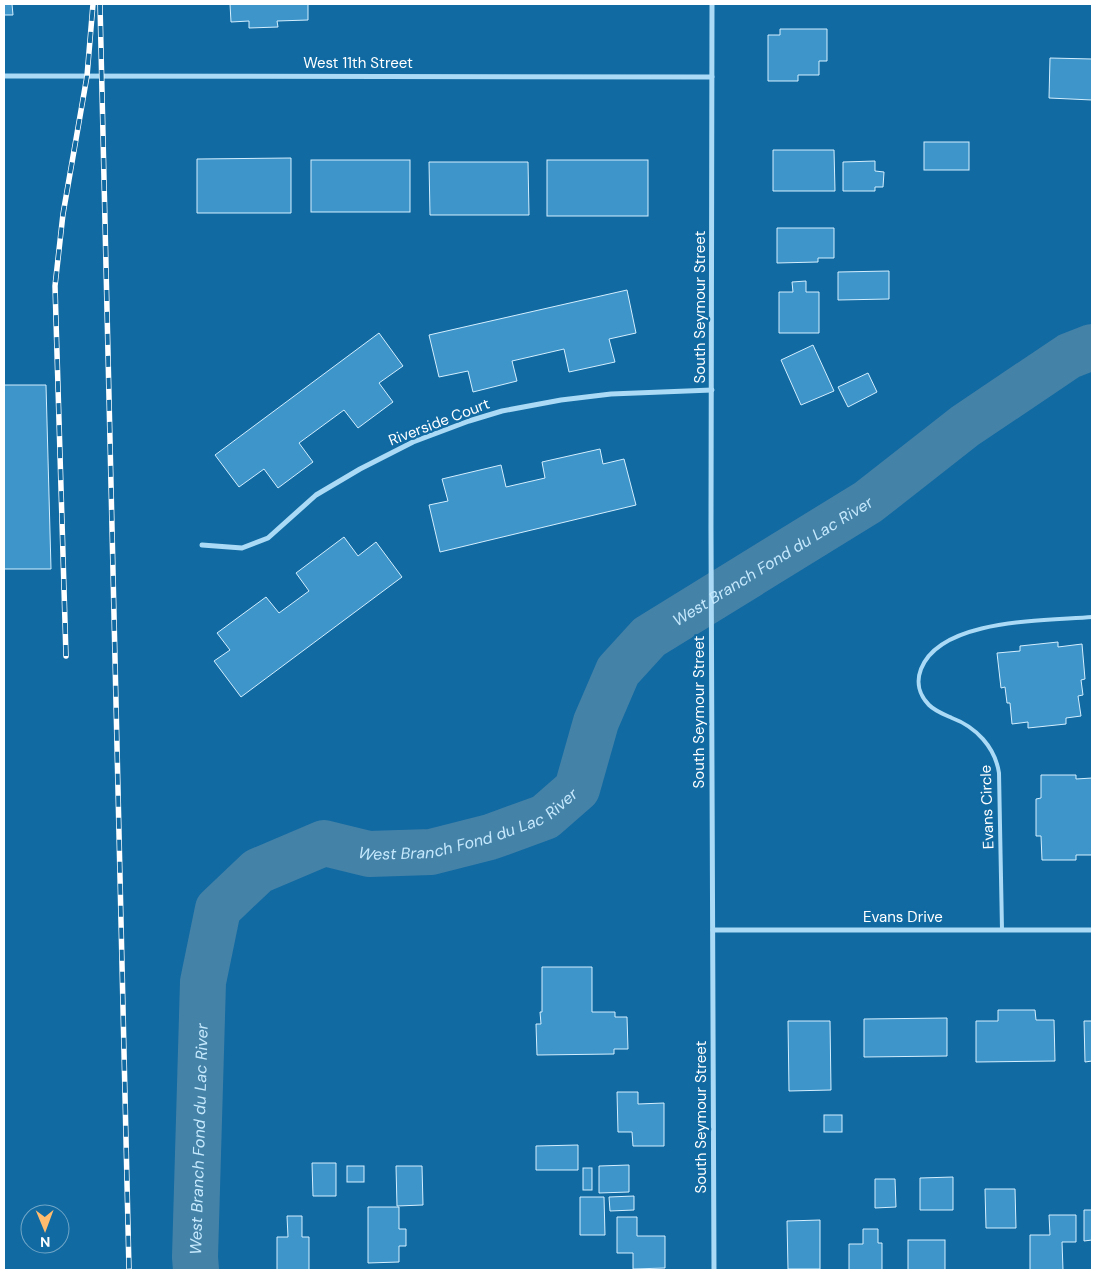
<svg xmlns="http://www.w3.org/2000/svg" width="1096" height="1274" font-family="'DM Sans',sans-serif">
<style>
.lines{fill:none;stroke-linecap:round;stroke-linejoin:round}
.river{stroke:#4582a8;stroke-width:46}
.building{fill:#3e95ca;stroke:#d3eefe}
.lane{stroke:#aadaf5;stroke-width:4}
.street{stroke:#aadaf5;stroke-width:5}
.rail-casing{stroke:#fff;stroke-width:5.5}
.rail{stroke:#116aa2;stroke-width:4;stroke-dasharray:11;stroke-linecap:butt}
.labels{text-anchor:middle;stroke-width:4.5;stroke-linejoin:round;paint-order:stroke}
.street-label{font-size:15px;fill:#fff;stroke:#116aa2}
.water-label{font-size:16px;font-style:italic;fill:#c5e9fd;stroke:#116aa2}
</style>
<rect width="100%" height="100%" fill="#116aa2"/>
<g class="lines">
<!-- river -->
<path class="river" id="s1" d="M196,1270L195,1257L203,982L218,909L258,871L324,843L369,854L431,852L490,837L545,817L577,789L596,722L618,671L649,637L868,502L965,426L1069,356L1092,347"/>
</g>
<!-- building -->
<g class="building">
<path d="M4,4H12L13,15H4Z"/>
<path d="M230,4H308V20L277,21L278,27L249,28V21L231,22Z"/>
<path d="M780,29H827V61H819V75H798V81H768V35H780Z"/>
<path d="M1050,58L1092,59V100L1049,98Z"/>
<rect x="924" y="142" width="45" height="28"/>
<path d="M773,150H834L835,191H773Z"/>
<path d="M291,158V213H197V159Z"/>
<rect x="311" y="160" width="99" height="52"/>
<rect x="547" y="160" width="101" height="56"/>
<path d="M875,161V171L884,172L883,187H875V191H843V162Z"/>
<path d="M429,162H528L529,215H430Z"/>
<path d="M777,228H834V258H818V262L777,263Z"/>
<path d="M889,271V299L838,300V272Z"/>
<path d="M806,281V292H819V333H779V292H793L792,282Z"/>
<path d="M627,290L636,333L609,339L615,362L569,372L564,349L512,361L517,381L473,392L468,371L439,377L429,335Z"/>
<path d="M379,333L403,366L379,383L393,402L358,428L344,410L299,443L313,462L278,488L264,469L239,487L215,455Z"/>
<path d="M813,345L834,391L801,405L781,360Z"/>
<path d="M868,373L877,392L848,407L838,387Z"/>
<path d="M4,385H46L51,569H4Z"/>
<path d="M600,449L603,464L624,459L636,505L440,552L429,505L448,501L442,479L501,465L506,487L545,478L542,462Z"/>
<path d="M344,537L358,556L376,542L402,577L241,697L214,661L230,650L217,633L266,597L279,613L309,591L296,573Z"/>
<path d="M1058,642V647L1082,644L1085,679L1081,680L1083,695L1078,696L1081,716L1066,718V724L1028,728V722L1012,724L1010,703H1007L1005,687L1001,688L997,653L1020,651V646Z"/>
<path d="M1041,775H1076V779L1092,778V855H1076V860H1042L1041,836H1036V799L1041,798Z"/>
<path d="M542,967H592V1012H615V1017H627L628,1049H614V1054L537,1055L536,1024H541L540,1012H542Z"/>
<path d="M998,1010H1035L1036,1020H1054L1055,1061L976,1062V1021H998Z"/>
<path d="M947,1018V1056L864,1057V1019Z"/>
<path d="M788,1021H830L831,1090L789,1091Z"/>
<path d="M1084,1021H1092V1061L1085,1062Z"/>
<path d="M617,1092H638V1104L664,1103V1146H633L632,1132H618Z"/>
<rect x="824" y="1115" width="18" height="17"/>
<path d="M578,1145V1170H536V1146Z"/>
<path d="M312,1163H336V1196H313Z"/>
<path d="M629,1165V1192L599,1193V1166Z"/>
<rect x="347" y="1166" width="17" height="16"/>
<path d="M396,1166H422L423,1205L397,1206Z"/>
<rect x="583" y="1168" width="9" height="22"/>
<path d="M953,1177V1210H920V1178Z"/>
<path d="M875,1179H895L896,1207L875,1208Z"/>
<path d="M985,1189H1015L1016,1228H986Z"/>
<path d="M634,1196V1210L610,1211L609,1197Z"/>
<path d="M580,1197H604L605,1235H580Z"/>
<path d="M368,1207H399V1229H406V1246H399V1262L368,1263Z"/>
<path d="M1084,1210H1092V1240L1084,1241Z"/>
<path d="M1049,1215H1076V1242H1062L1063,1270H1030V1235H1050Z"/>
<path d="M287,1216H302V1237H309V1270H277V1237H288Z"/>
<path d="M617,1217H637V1236H665V1268L633,1269V1253H617Z"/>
<path d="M820,1220V1269H788L787,1221Z"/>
<path d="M863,1229H878V1243H882V1270H849V1244H863Z"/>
<rect x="908" y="1240" width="37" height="30"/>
</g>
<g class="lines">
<!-- lane -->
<path class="lane" d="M1002,930L999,773C995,747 976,727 952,718C943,714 935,711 929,705C919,695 916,682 921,669C941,618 1046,621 1092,617"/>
<!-- street -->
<g class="street">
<path d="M712,4L711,528L714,1270"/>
<path d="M4,76L712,77"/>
<path d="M202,545L242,548L268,538L316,495L360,469L413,442L469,421L502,411L561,400L611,394L712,390"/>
<path d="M713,930H1092"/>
</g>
<!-- rail casing -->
<g class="rail-casing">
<g id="rail">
<path d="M100,4L129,1270"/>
<path d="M66,656L55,286L63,214L87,76L93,4"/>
</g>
</g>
<!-- rail -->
<use href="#rail" class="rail"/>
</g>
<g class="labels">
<!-- street labels -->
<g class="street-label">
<text x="358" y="68">West 11th Street</text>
<text transform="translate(700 307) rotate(-90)" y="5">South Seymour Street</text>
<text transform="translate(439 422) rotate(-21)" y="5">Riverside Court</text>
<text transform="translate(699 712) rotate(-90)" y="5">South Seymour Street</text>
<text transform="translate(987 807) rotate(-92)" y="5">Evans Circle</text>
<text x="903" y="922">Evans Drive</text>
<text transform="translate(701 1117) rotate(-90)" y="5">South Seymour Street</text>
</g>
<!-- water labels -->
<g class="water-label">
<text dy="6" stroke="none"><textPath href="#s1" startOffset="1076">West Branch Fond du Lac River</textPath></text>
<text dy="6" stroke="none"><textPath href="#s1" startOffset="641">West Branch Fond du Lac River</textPath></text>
<text dy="6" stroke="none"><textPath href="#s1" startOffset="131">West Branch Fond du Lac River</textPath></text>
</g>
</g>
<!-- border -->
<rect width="1096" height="1274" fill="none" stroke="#ffffff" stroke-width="10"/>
<!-- north arrow -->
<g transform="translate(45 1229) rotate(179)"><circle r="24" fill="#116aa2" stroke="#70a6c7"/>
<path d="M0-4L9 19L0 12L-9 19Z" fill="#ffbb6e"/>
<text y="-8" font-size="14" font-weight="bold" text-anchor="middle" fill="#ffffff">N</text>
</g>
</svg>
